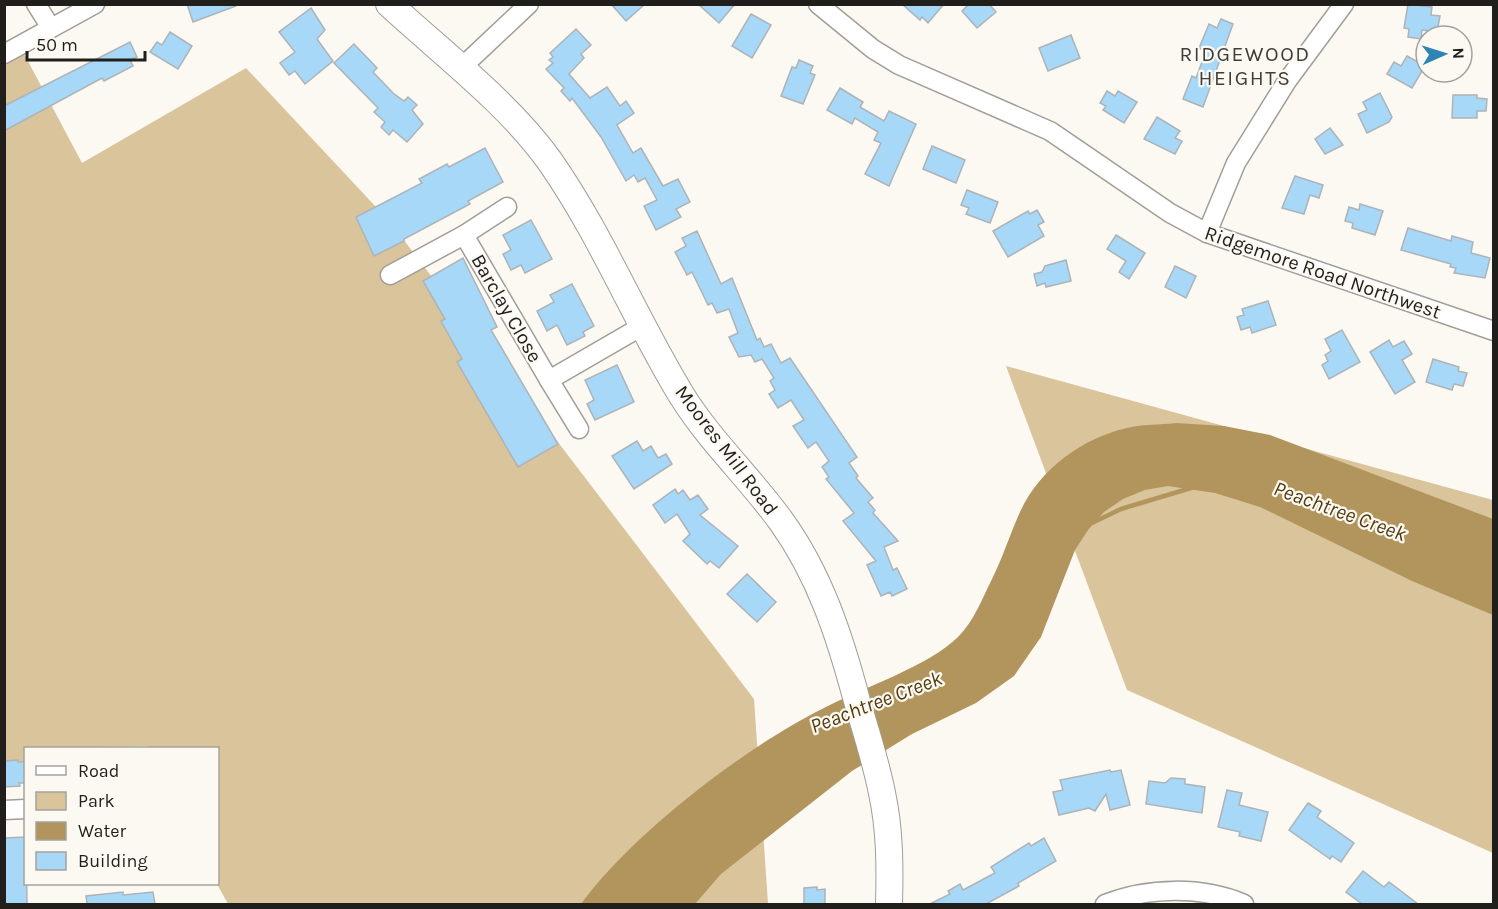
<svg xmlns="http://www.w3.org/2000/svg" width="1498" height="909" font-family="Karla,sans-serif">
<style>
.green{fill:#d9c49b}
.water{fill:#b2955c}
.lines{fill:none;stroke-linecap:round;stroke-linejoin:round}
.stream{stroke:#b2955c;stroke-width:4.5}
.building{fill:#a7d8f7;stroke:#adb3b7;stroke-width:1.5}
.street-casing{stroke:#a19e98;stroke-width:21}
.secondary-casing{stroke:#a19e98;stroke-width:28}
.street{stroke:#fff;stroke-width:18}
.secondary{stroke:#fff;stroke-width:26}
.labels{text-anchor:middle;stroke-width:4.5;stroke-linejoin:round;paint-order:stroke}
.street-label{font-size:20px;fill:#201f1c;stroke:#fcf9f3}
.neighbourhood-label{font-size:21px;letter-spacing:1.5px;fill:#403d38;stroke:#fcf9f3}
.water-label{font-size:21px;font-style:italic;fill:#513c0d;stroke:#fcf9f3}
</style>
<rect width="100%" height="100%" fill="#fcf9f3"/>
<!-- green -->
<g class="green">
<path d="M21,48L82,163L246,68L390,222L754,699L768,904H228L217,884L218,748H148L147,746L26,748L25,763L5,766L4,57Z"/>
<path d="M1006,366L1493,500V853L1127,690Z"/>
</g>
<!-- water -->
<path class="water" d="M1176,423L1224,426L1270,435L1493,519V615L1412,581L1260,507L1215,493L1168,486L1145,490L1123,499L1104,512L1088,530L1075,550L1041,637L1014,676L976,703L912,734L852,771L721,874L695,904H581C632,834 744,748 822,709C860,689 929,666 958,637C974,621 982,599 992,579C1003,557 1010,534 1020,512C1039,470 1082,438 1127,428C1142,424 1160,425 1176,423Z"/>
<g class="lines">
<!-- stream -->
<path class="stream" d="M1092,523L1121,509L1191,488"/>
</g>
<!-- building -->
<g class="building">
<path d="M187,4H236V6L193,22Z"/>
<path d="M611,4H645L626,21Z"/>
<path d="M698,4H735L719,23Z"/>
<path d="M902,4H944L928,23L922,17L920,20Z"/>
<path d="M969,4H989L996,12L977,28L962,11Z"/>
<path d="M1408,4L1432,7L1431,15L1440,16L1437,32L1422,30L1421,39L1408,37L1409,29L1404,28Z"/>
<path d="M311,8L325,30L317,39L333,61L305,84L295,71L289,75L280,63L295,52L279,32Z"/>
<path d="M751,14L771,25L752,58L732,46Z"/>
<path d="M1221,19L1233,24L1203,107L1183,99L1192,76L1196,78L1206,51L1199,48L1209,24L1217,28Z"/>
<path d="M576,29L591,45L581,54L584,58L569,74L590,98L607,87L620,106L626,101L634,113L617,125L633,153L641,148L663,186L678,179L690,202L676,209L681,217L656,230L644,206L657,200L645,178L638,182L634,175L626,181L601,137L572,98L570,101L561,91L564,88L546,69L553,63L549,60L553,57L550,53Z"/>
<path d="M170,32L192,46L178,69L150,52L157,42L162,45Z"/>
<path d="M1071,35L1080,58L1048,71L1039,48Z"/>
<path d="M130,42L137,57L130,60L133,66L104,81L102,78L4,131V106Z"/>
<path d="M354,44L377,68L373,72L393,93L404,101L408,97L417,105L412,110L423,124L407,142L393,130L389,135L381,127L385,122L374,112L378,108L334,63Z"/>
<path d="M1407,56L1425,66L1412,88L1387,74L1394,62L1401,66Z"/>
<path d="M799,60L813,66L810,73L815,75L803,104L781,96L792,67L796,68Z"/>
<path d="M840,88L863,102L860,107L884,121L889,111L916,124L889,186L865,174L881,143L874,140L878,132L855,118L852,124L827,110Z"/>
<path d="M1107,91L1115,96L1118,91L1137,102L1124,123L1103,110L1106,106L1100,103Z"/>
<path d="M1380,93L1392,117L1389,122L1367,133L1358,114L1367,110L1363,102Z"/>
<path d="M1453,95H1477V98L1487,99L1486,111H1477V118H1452Z"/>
<path d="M1157,117L1180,131L1175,138L1182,141L1175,154L1144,139Z"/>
<path d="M1330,128L1343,145L1325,154L1315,139Z"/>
<path d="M932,146L965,160L956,183L923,169Z"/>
<path d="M485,148L503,182L468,201L470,204L404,239V241L374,256L356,217L422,183L419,179L447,164L449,167Z"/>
<path d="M1295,176L1323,185L1319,198L1310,195L1304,214L1282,208Z"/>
<path d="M967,190L998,202L990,223L966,214L969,208L961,205Z"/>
<path d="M1360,204L1383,211L1375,235L1352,228L1353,223L1345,221L1349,207L1359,210Z"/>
<path d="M1037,210L1044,222L1038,225L1044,236L1008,257L993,231L1028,211L1030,214Z"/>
<path d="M531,220L552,259L525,273L521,265L511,270L503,254L511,250L503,235Z"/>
<path d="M1408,228L1451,241L1452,236L1473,242L1471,253L1490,258L1485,278L1454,273L1456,268L1450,267L1451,264L1401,250Z"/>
<path d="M697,231L721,284L732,278L757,340L760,338L764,347L771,344L781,363L790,358L857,457L849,463L858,476L856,478L873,498L868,502L875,510L873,513L898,541L884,547L893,570L897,568L907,589L892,596L890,592L881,596L867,565L876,561L843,521L854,513L826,479L829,477L822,467L829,461L816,442L808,448L793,426L804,420L791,400L778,408L769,394L775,390L770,381L774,378L762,359L755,362L751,355L739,357L729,337L738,333L729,309L717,313L712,303L708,305L692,272L687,275L675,252L686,246L682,238Z"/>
<path d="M1116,235L1145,253L1129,279L1119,272L1126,261L1107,249Z"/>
<path d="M463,258L497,327L491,330L558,444L518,467L457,362L462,359L441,321L445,319L423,281Z"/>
<path d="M1066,260L1071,281L1046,287L1045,283L1037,286L1034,274L1042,272L1045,266Z"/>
<path d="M1175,266L1196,276L1186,298L1165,287Z"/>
<path d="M572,284L594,326L583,332L585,336L567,345L557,325L547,331L537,311L554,302L550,295Z"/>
<path d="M1268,301L1276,325L1252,333L1250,327L1241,330L1237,317L1244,315L1242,309Z"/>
<path d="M1342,330L1360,362L1329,379L1322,365L1328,361L1325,355L1331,351L1325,339Z"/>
<path d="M1389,340L1393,347L1404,341L1412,354L1402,360L1415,382L1395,394L1370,352Z"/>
<path d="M1433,359L1459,367L1458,371L1467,373L1463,386L1454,384L1452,390L1426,382Z"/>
<path d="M617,365L634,402L595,420L587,404L594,400L585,380Z"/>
<path d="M637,441L643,451L651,446L658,458L666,454L672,464L634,489L612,456Z"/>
<path d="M675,489L678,494L683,490L690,500L698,495L708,509L700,515L738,546L719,568L710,561L707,564L683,541L690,534L677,514L665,523L653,505Z"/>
<path d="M747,574L776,602L757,622L727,594Z"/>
<path d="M18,760V762H26V783H19L20,786L4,787V761Z"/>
<path d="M1110,770L1111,772L1121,770L1130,805L1110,810L1106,794L1095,811L1089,808L1059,815L1053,792L1063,790L1060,780Z"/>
<path d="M1171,778L1185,779V784L1205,787L1202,813L1146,804L1149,781L1165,783Z"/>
<path d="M1227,790L1242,793L1239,805L1268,812L1261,841L1239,836L1240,832L1218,827Z"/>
<path d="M1308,803L1321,811L1317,817L1354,843L1341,862L1332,856L1330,859L1289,830Z"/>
<path d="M26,837L27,904H4V838Z"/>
<path d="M1044,838L1056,861L1018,883L1019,886L986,904H930L950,894L948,891L960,884L963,890L995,873L991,867L1029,843L1031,846Z"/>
<path d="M1363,871L1384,887L1389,882L1418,904H1362L1346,892Z"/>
<path d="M817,887V890L825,889V904H804V888Z"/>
<path d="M123,892V895L153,892L155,904H87L86,896Z"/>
</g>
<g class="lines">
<!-- street casing -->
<g class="street-casing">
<g id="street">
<path d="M36,4L51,28"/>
<path d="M818,4L873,49L899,65L1050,131L1170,213L1207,233L1494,331"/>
<path d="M4,54L95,4"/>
<path d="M460,69L529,4"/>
<path d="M1207,233L1236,163L1287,81L1344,4"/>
<path d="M464,235L549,380L644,325"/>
<path d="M390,275L464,235L507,207"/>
<path d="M549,380L579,429"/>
<path d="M4,810L26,809"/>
<path d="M1105,904C1148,887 1202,886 1244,904"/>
</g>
</g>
<!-- secondary casing -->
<g class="secondary-casing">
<path id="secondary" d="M389,4C441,52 508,103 549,160C601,234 635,319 682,396C710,441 750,478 781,521C820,575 840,637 857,701C866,732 876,762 882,793C890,830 890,868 889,904"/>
</g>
<!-- street -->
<use href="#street" class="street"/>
<!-- secondary -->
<use href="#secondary" class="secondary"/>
</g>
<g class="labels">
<!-- street labels -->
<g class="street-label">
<text transform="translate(1323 272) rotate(19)" y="7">Ridgemore Road Northwest</text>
<text transform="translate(507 308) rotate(60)" y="7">Barclay Close</text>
<text transform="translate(727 450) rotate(53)" y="7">Moores Mill Road</text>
</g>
<!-- neighbourhood labels -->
<g class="neighbourhood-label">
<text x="1245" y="61">RIDGEWOOD<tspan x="1245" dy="24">HEIGHTS</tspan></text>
</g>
<!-- water labels -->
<g class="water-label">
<text transform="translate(1340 511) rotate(20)" y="7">Peachtree Creek</text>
<text transform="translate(876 702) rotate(-21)" y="7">Peachtree Creek</text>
</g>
</g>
<!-- border -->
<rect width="1498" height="909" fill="none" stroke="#201f1c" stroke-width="12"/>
<!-- legend -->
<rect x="24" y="747" width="195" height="138" fill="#fcf9f3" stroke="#a4a29d" stroke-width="1.5"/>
<rect x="36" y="766" width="30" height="9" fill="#ffffff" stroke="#a4a29d" stroke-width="1.5"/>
<text x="78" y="777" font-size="18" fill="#201f1c">Road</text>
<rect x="36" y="792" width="30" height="18" fill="#d9c49b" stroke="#a4a29d" stroke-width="1.5"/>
<text x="78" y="807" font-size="18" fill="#201f1c">Park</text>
<rect x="36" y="822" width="30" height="18" fill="#b2955c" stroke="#a4a29d" stroke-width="1.5"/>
<text x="78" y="837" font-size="18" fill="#201f1c">Water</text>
<rect x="36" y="852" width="30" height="18" fill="#a7d8f7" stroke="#a4a29d" stroke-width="1.5"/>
<text x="78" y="867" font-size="18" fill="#201f1c">Building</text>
<!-- north arrow -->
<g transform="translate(1444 54) rotate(87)"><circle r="28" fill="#fcf9f3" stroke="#a4a29d" stroke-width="1.5"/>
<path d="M0-4.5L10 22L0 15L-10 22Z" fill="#2d85b3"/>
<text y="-9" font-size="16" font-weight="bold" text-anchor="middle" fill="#201f1c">N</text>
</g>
<!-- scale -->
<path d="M27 51v9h118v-9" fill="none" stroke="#201f1c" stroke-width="3"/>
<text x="36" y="51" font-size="18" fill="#201f1c" stroke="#fcf9f3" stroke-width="4.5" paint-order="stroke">50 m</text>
</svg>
